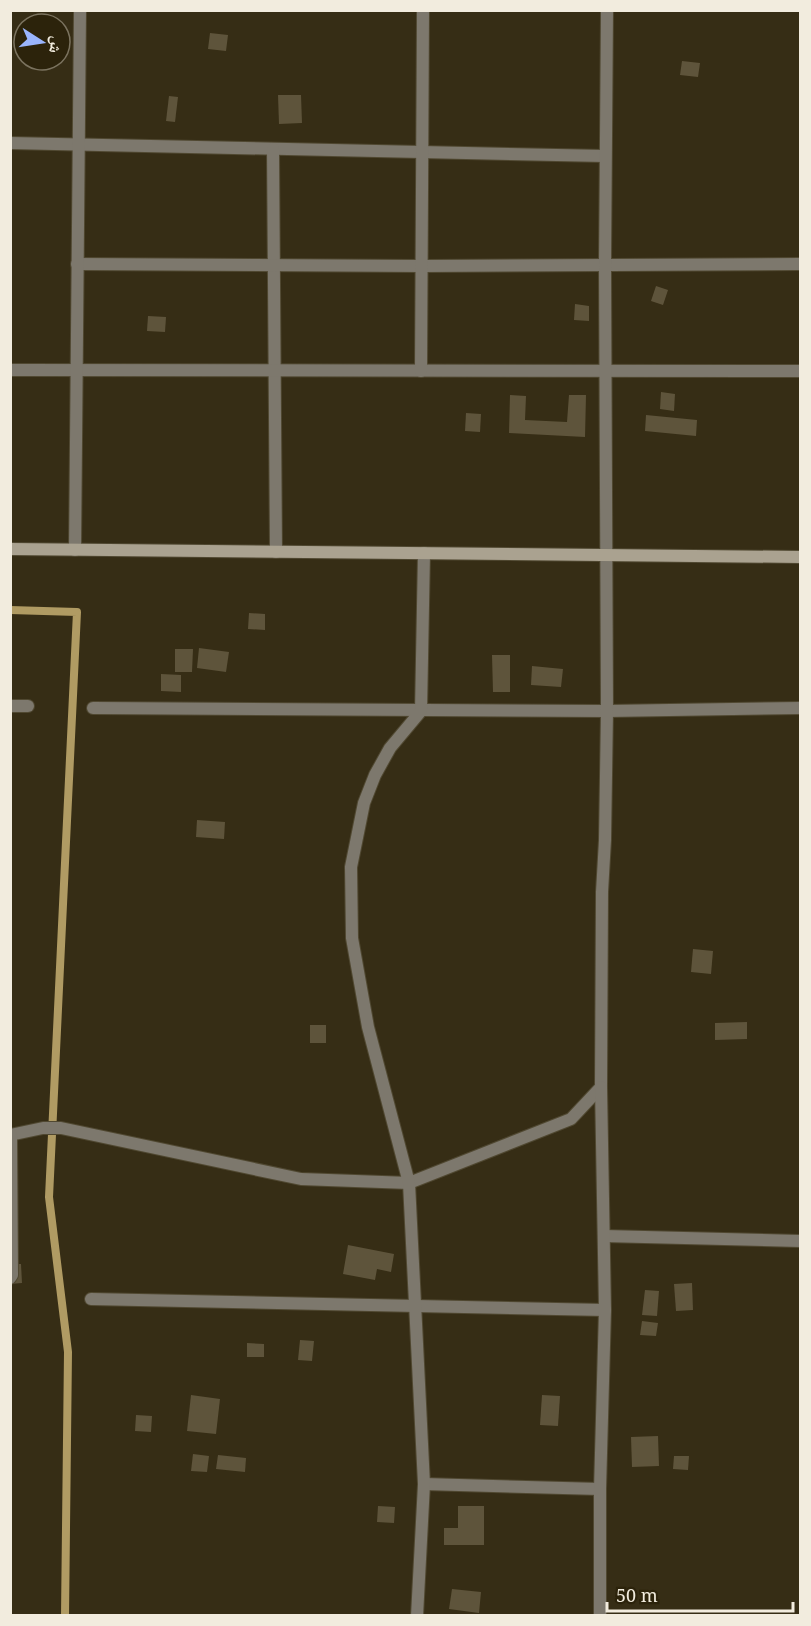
<svg xmlns="http://www.w3.org/2000/svg" width="811" height="1626" font-family="'Noto Serif','Noto Naskh Arabic',serif">
<style>
.lines{fill:none;stroke-linecap:round;stroke-linejoin:round}
.stream{stroke:#b09b63;stroke-width:8}
.building{fill:#5e543b}
.street-casing{stroke:#504831;stroke-width:14}
.secondary-casing{stroke:#504831;stroke-width:14}
.street{stroke:#7d786d;stroke-width:12}
.secondary{stroke:#aaa290;stroke-width:12}
</style>
<rect width="100%" height="100%" fill="#362d15"/>
<g class="lines">
<!-- stream -->
<path class="stream" d="M10,610L77,612L49,1197L68,1352L65,1616"/>
</g>
<!-- building -->
<g class="building">
<path d="M210,33L228,35L226,51L208,49Z"/>
<path d="M682,61L700,63L698,77L680,75Z"/>
<path d="M278,95H301L302,123L279,124Z"/>
<path d="M169,96L178,97L175,122L166,121Z"/>
<path d="M656,286L668,290L663,305L651,301Z"/>
<path d="M575,304L589,306V321L574,320Z"/>
<path d="M148,316L166,317L165,332L147,331Z"/>
<path d="M661,392L675,394L674,411L660,409Z"/>
<path d="M510,395L526,396L525,420L567,422L569,395H586L585,437L509,433Z"/>
<path d="M466,413L481,414L480,432L465,431Z"/>
<path d="M646,415L697,420L696,436L645,431Z"/>
<path d="M249,613L265,614V630L248,629Z"/>
<path d="M199,648L229,652L226,672L197,668Z"/>
<path d="M175,649H193L192,672H175Z"/>
<path d="M492,655H510V692H493Z"/>
<path d="M532,666L563,669L561,687L531,685Z"/>
<path d="M161,674L181,675V692L161,691Z"/>
<path d="M197,820L225,822L224,839L196,837Z"/>
<path d="M693,949L713,951L711,974L691,972Z"/>
<path d="M747,1022V1039L715,1040V1023Z"/>
<rect x="310" y="1025" width="16" height="18"/>
<path d="M348,1245L394,1254L391,1272L377,1269L375,1280L343,1274Z"/>
<path d="M10,1264H21L22,1283L10,1284Z"/>
<path d="M692,1283L693,1310L676,1311L674,1284Z"/>
<path d="M645,1290L659,1291L657,1316L642,1315Z"/>
<path d="M642,1321L658,1323L656,1336L640,1335Z"/>
<path d="M300,1340L314,1341L312,1361L298,1360Z"/>
<path d="M247,1343L264,1344V1357H247Z"/>
<path d="M191,1395L220,1399L216,1434L187,1431Z"/>
<path d="M542,1395L560,1396L558,1426L540,1425Z"/>
<path d="M136,1415L152,1416L151,1432L135,1431Z"/>
<path d="M658,1436L659,1466L632,1467L631,1437Z"/>
<path d="M193,1454L209,1456L207,1472L191,1471Z"/>
<path d="M218,1455L246,1458L245,1472L216,1469Z"/>
<path d="M674,1456H689L688,1470L673,1469Z"/>
<path d="M378,1506L395,1507L394,1523L377,1522Z"/>
<path d="M458,1506H484V1545H444V1528H458Z"/>
<path d="M452,1589L481,1592L479,1613L449,1609Z"/>
</g>
<g class="lines">
<!-- street casing -->
<g class="street-casing">
<g id="street">
<path d="M10,143L605,156"/>
<path d="M273,149L276,552"/>
<path d="M77,264L422,266L800,264"/>
<path d="M10,370L800,371"/>
<path d="M421,371L423,10"/>
<path d="M75,550L80,10"/>
<path d="M10,706H28"/>
<path d="M93,708L607,711L800,708"/>
<path d="M10,1135L43,1128H61L301,1179L409,1183L571,1119L601,1087L602,892L605,840L607,711L605,265L607,10"/>
<path d="M604,1236L800,1241"/>
<path d="M10,1278L12,1275L11,1135"/>
<path d="M91,1299L605,1310"/>
<path d="M424,1484L600,1489"/>
<path d="M417,1616L424,1484L409,1183L368,1027L352,938L351,867L364,803L375,775L390,748L421,711L424,553"/>
<path d="M600,1616V1489L605,1310L601,1087"/>
</g>
</g>
<!-- secondary casing -->
<g class="secondary-casing">
<path id="secondary" d="M10,549L800,557"/>
</g>
<!-- street -->
<use href="#street" class="street"/>
<!-- secondary -->
<use href="#secondary" class="secondary"/>
</g>
<!-- border -->
<rect width="811" height="1626" fill="none" stroke="#f2ecde" stroke-width="24"/>
<!-- north arrow -->
<g transform="translate(42 42) rotate(102)"><circle r="28" fill="#2c230b" stroke="#7b735f" stroke-width="1.5"/>
<path d="M0-4.5L10 22L0 15L-10 22Z" fill="#9ab5fd"/>
<text y="-9" font-size="16" font-weight="bold" text-anchor="middle" fill="#f2ecde">ش</text>
</g>
<!-- scale -->
<path d="M607 1602v9h186v-9" fill="none" stroke="#f2ecde" stroke-width="3"/>
<text x="616" y="1602" font-size="18" fill="#f2ecde" stroke="#2c230b" stroke-width="4.5" paint-order="stroke">50 m</text>
</svg>
